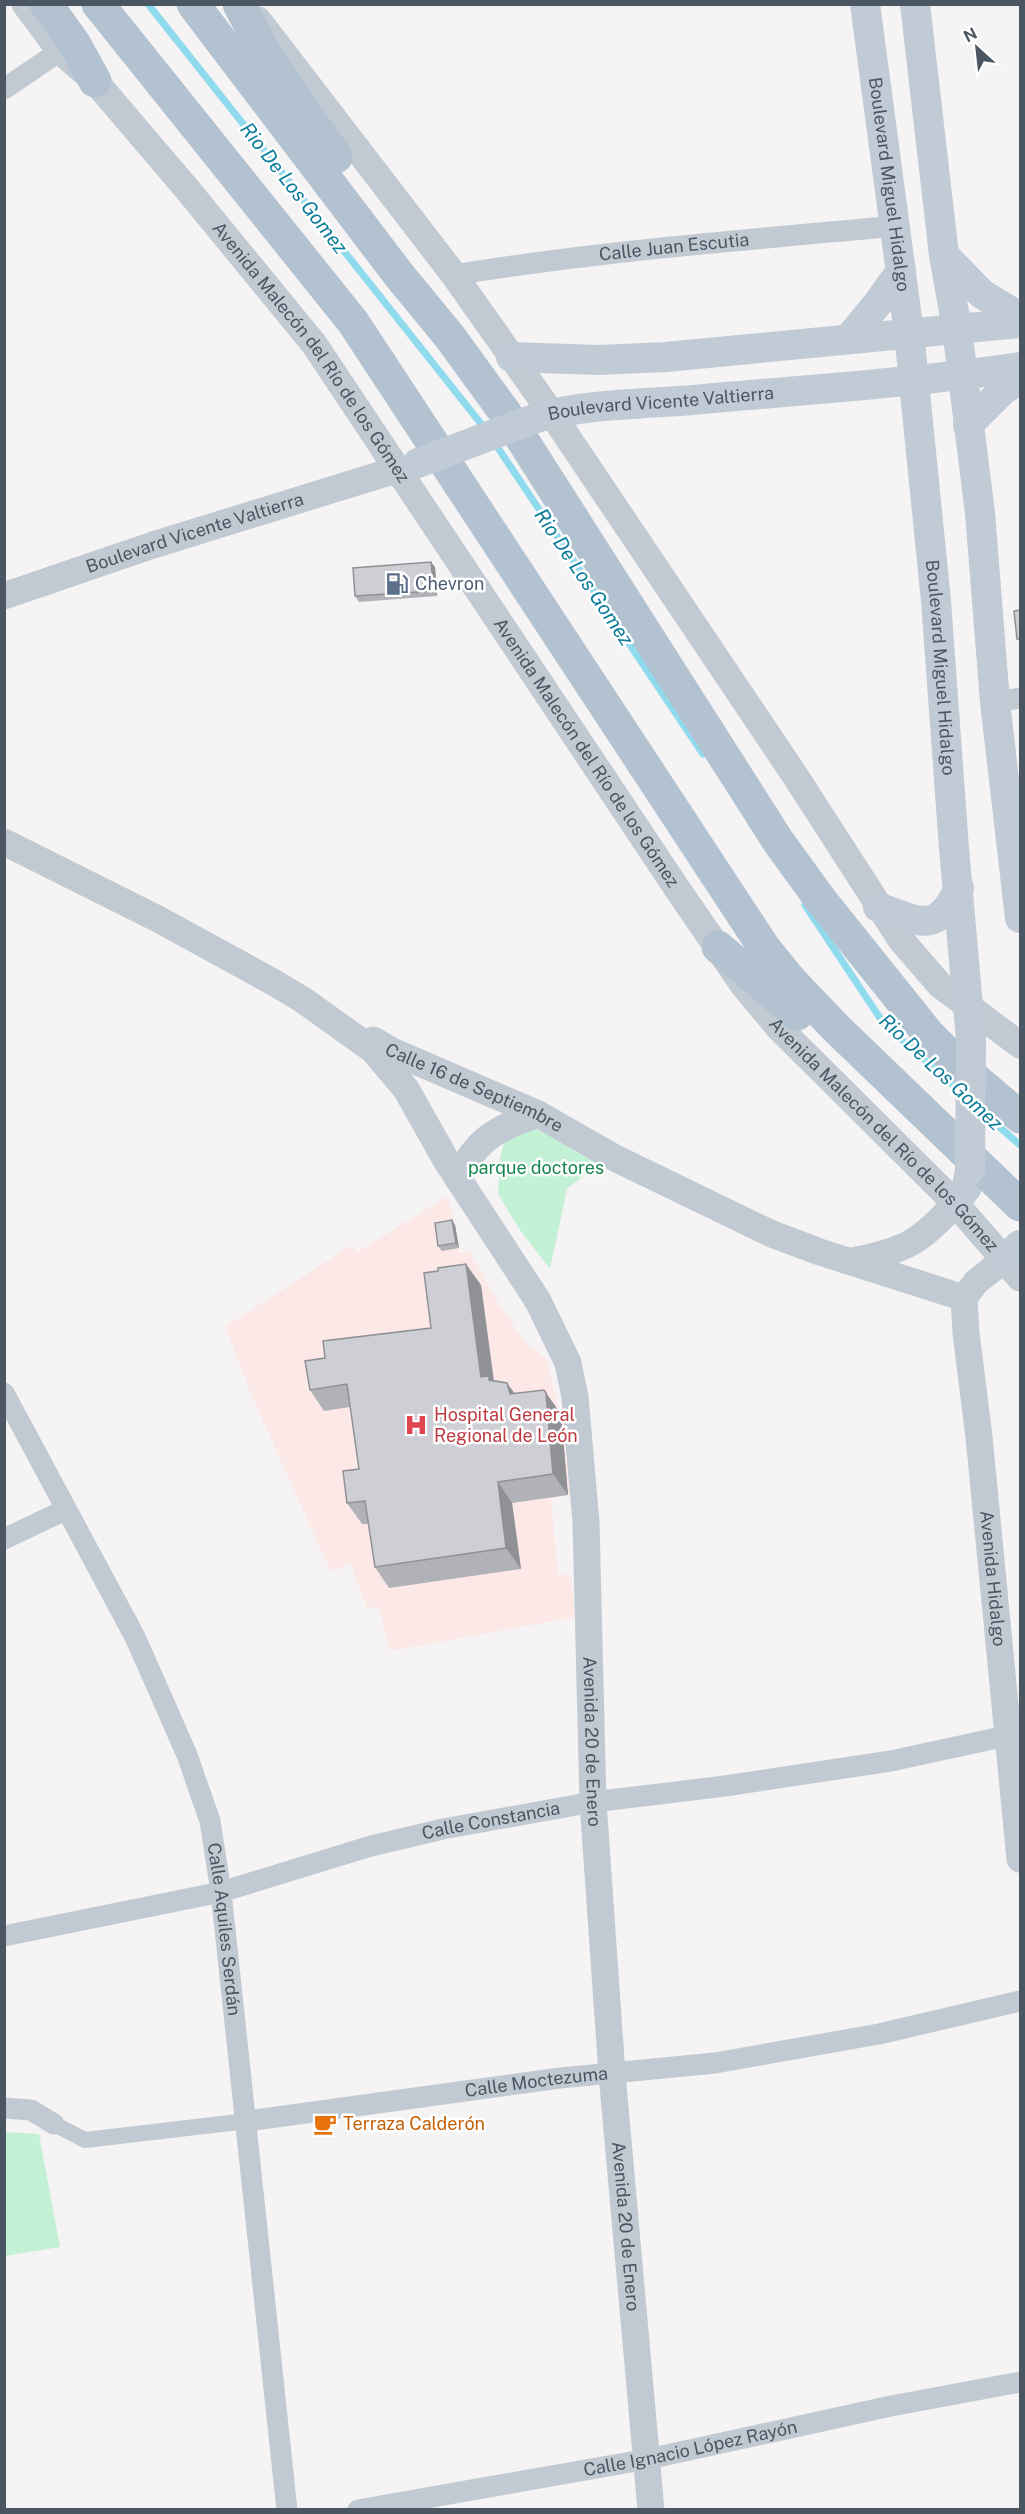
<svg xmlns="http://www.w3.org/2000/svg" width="1025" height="2514" font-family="'Public Sans',sans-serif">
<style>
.medical{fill:#fce8e6}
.green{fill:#c3f1d5}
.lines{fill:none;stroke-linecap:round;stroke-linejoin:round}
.stream{stroke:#90daee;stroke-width:7}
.pedestrian{stroke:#c1cad2;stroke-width:16}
.minor{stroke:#c1cad2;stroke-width:21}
.tertiary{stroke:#c1cad2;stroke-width:27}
.secondary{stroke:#c1cbd6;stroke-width:30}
.primary{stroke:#b3c2d1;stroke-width:33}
.secondary-bridge{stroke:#c1cbd6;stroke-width:30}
.wall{fill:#b0b2b7}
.shaded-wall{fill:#909195}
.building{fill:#cdcfd5;stroke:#909195;stroke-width:1.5}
.labels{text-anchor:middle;stroke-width:5;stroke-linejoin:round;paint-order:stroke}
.street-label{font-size:18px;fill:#4a5661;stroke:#fff}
.service-label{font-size:18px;fill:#4e5e75;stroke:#fff;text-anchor:start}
.park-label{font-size:18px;fill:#17864f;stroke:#fff}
.health-label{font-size:18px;fill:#be3a42;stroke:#fff;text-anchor:start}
.food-label{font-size:18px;fill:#c56008;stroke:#fff;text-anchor:start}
.water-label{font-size:20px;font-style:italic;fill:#0c7c9b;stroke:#fff}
</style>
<rect width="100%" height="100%" fill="#f5f3f3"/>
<!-- medical -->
<path class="medical" d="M447,1197L455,1225L460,1253L470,1252L499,1304L526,1344L537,1350L546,1359L559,1411L574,1439L576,1494L551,1498L558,1575H571L575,1617L390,1651L378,1606L367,1608L350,1563L331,1572L254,1401L225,1327L352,1245L357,1252Z"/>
<!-- green -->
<g class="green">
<path d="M535,1129L568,1144L576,1152L601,1162L567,1189L550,1269L520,1230L498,1194L500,1159L504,1142Z"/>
<path d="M5,2132L39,2134L60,2247L5,2256Z"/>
</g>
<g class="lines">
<!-- stream -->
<g class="stream">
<path d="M148,4L486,430"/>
<path d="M494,442L703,754"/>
<path d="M805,905L884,1024L962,1093"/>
<path d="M979,1109L1020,1145"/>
</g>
<!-- pedestrian -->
<path class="pedestrian" d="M54,2124L85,2140L247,2121"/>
<!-- minor -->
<g class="minor">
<path d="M4,89L60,51"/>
<path id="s1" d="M454,275C600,251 748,240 896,226"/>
<path d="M995,702L1020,698"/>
<path id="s2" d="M4,1393L135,1637L166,1707L187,1755L210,1821L221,1892L287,2510"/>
<path d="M4,1539L65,1510"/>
<path id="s3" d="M4,1936L221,1892L371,1846L443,1829L593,1802L725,1786L891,1761L1020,1733"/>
<path d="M4,2108L31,2110L54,2124"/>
<path id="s4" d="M247,2121L560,2078L715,2063L879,2034L1020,2001"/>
<path id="s5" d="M358,2510L648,2459L891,2406L1020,2382"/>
</g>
<!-- tertiary -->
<g class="tertiary">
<path id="s6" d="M25,4L60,51L95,81L187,189L314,344L680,893L744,986L779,1028L955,1203L1020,1278"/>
<path d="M258,20L454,275L552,414L794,774L901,940L940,985L1020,1045"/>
<path id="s7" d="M4,596L153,545L399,469"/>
<path id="s8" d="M4,842L158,919L273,982L303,1000L373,1050L406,1089L446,1160L538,1301L568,1363L575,1397L586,1522L593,1802L612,2074L651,2510"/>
<path id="s9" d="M373,1040L392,1051L538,1114L615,1158L772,1234L820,1252L964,1298"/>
<path d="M458,1179C476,1138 498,1128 538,1114"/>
<path d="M852,1261C903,1251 921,1243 955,1203"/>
<path id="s10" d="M964,1298L966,1333L979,1437L1020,1859"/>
<path d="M964,1298L976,1282L1005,1259"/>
</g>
<!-- secondary -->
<g class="secondary">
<path id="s11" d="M865,4L909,333L936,601L954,848L971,1040"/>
<path d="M915,4L944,255L957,329L980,513L995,702L1020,918"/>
<path d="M944,255L982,294L1020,317"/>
<path d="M850,337L878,303L901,271"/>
<path d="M511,357L599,360L666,357L1020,323"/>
<path id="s12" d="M539,417C586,404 644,404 693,400C802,390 912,383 1020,367"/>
<path d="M968,425L1002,391L1020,378"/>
<path d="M878,907C919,922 937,935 959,888"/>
<path d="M955,1203L967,1187L970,1170"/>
<path d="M1005,1259L1020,1245"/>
</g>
<!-- primary -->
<g class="primary">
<path d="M46,4L74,43L95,81"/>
<path d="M98,4L353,322L765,949L791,981L835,1027L1020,1205"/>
<path d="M193,4L399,275L450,337L506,414L778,841L820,899L929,1035L962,1068L1020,1117"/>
<path d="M239,4L268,59L336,157"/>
<path d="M718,947L797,1014"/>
</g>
<!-- secondary-bridge -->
<g class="secondary-bridge">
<path d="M418,463L539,417"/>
<path d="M970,1170L971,1040"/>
</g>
</g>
<!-- wall -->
<g class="wall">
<path d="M435,567L437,596L359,602L355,596Z"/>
<path d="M455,1225L459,1248L442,1251L438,1246Z"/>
<path d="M481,1285L494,1380L507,1383L515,1394L559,1411L561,1414L568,1495L512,1503L521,1569L389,1588L375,1567L369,1524H362L347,1503L359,1469L350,1407L324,1411L310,1390L325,1358L431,1328Z"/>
</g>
<!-- shaded-wall -->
<g class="shaded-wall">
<path d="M431,562L435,567L437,596L434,591Z"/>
<path d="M452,1220L455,1225L459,1248L456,1243Z"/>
<path d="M466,1264L481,1285L494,1384L481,1377Z"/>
<path d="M507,1383L522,1404L510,1394Z"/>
<path d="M544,1390L561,1414L568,1495L553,1474Z"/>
<path d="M498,1482L512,1503L521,1569L506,1548Z"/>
</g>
<!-- building -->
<g class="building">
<path d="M431,562L434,591L355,596L353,568Z"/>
<path d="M1020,610V639H1017L1014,611Z"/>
<path d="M452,1220L456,1243L438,1246L435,1223Z"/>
<path d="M466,1264L481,1377L489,1376V1380L507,1383L510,1394L544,1390L546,1393L553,1474L498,1482L506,1548L375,1567L365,1501L347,1503L343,1471L359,1469L347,1384L310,1390L305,1361L325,1358L323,1341L431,1328L424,1273L438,1271V1268Z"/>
</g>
<!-- icons -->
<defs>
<g id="fuel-bare" transform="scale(1.8)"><path d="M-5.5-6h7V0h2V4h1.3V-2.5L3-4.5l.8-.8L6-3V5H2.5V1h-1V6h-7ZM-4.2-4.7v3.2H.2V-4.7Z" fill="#5c6f8a" stroke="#fff" stroke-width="2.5" paint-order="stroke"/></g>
<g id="hospital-bare" transform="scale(1.8)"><path d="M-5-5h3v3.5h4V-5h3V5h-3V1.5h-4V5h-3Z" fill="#e0444e" stroke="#fff" stroke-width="2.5" paint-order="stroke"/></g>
<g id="cafe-bare" transform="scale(1.8)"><path d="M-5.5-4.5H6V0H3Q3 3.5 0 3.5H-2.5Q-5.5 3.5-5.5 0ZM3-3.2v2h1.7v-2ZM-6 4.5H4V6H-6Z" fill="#e8710a" stroke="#fff" stroke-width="2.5" paint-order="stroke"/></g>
</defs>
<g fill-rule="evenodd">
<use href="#fuel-bare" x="397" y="584"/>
<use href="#hospital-bare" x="416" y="1425"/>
<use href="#cafe-bare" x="325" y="2124"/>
</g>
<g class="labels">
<!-- street labels -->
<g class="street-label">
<text dy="6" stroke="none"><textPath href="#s11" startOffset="182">Boulevard Miguel Hidalgo</textPath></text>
<text dy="6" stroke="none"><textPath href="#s1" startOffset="222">Calle Juan Escutia</textPath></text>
<text dy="6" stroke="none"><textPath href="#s6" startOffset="452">Avenida Malecón del Río de los Gómez</textPath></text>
<text dy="6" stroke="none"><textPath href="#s12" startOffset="123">Boulevard Vicente Valtierra</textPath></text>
<text dy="6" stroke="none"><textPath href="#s7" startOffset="201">Boulevard Vicente Valtierra</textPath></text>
<text dy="6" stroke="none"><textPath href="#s11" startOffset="668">Boulevard Miguel Hidalgo</textPath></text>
<text dy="6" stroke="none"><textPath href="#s6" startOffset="938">Avenida Malecón del Río de los Gómez</textPath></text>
<text dy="6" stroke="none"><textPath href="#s9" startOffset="112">Calle 16 de Septiembre</textPath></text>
<text dy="6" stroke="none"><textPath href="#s6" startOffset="1424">Avenida Malecón del Río de los Gómez</textPath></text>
<text dy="6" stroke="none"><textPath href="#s10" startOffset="282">Avenida Hidalgo</textPath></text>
<text dy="6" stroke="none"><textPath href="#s8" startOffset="1174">Avenida 20 de Enero</textPath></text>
<text dy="6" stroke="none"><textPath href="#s3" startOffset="501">Calle Constancia</textPath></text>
<text dy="6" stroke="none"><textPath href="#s2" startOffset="585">Calle Aquiles Serdán</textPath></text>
<text dy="6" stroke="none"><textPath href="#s4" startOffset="292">Calle Moctezuma</textPath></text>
<text dy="6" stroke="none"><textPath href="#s8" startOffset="1660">Avenida 20 de Enero</textPath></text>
<text dy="6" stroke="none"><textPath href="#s5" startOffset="338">Calle Ignacio López Rayón</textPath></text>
</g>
<!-- service labels -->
<g class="service-label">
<text x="415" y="590">Chevron</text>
</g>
<!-- park labels -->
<g class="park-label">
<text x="536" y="1174">parque doctores</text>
</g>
<!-- health labels -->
<g class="health-label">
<text x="434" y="1421">Hospital General<tspan x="434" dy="21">Regional de León</tspan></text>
</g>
<!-- food labels -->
<g class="food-label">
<text x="343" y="2130">Terraza Calderón</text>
</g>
<!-- water labels -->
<g class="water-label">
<text transform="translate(294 188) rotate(52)" y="7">Rio De Los Gomez</text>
<text transform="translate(584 577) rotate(56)" y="7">Rio De Los Gomez</text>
<text transform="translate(941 1072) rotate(43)" y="7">Rio De Los Gomez</text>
</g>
</g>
<!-- border -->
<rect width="1025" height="2514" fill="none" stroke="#4a5661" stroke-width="12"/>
<!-- north arrow -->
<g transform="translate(977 48) rotate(333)" stroke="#ffffff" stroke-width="4.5" paint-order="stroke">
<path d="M0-4.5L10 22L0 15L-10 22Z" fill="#4a5661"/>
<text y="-9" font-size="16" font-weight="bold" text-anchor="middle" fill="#4a5661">N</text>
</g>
</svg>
